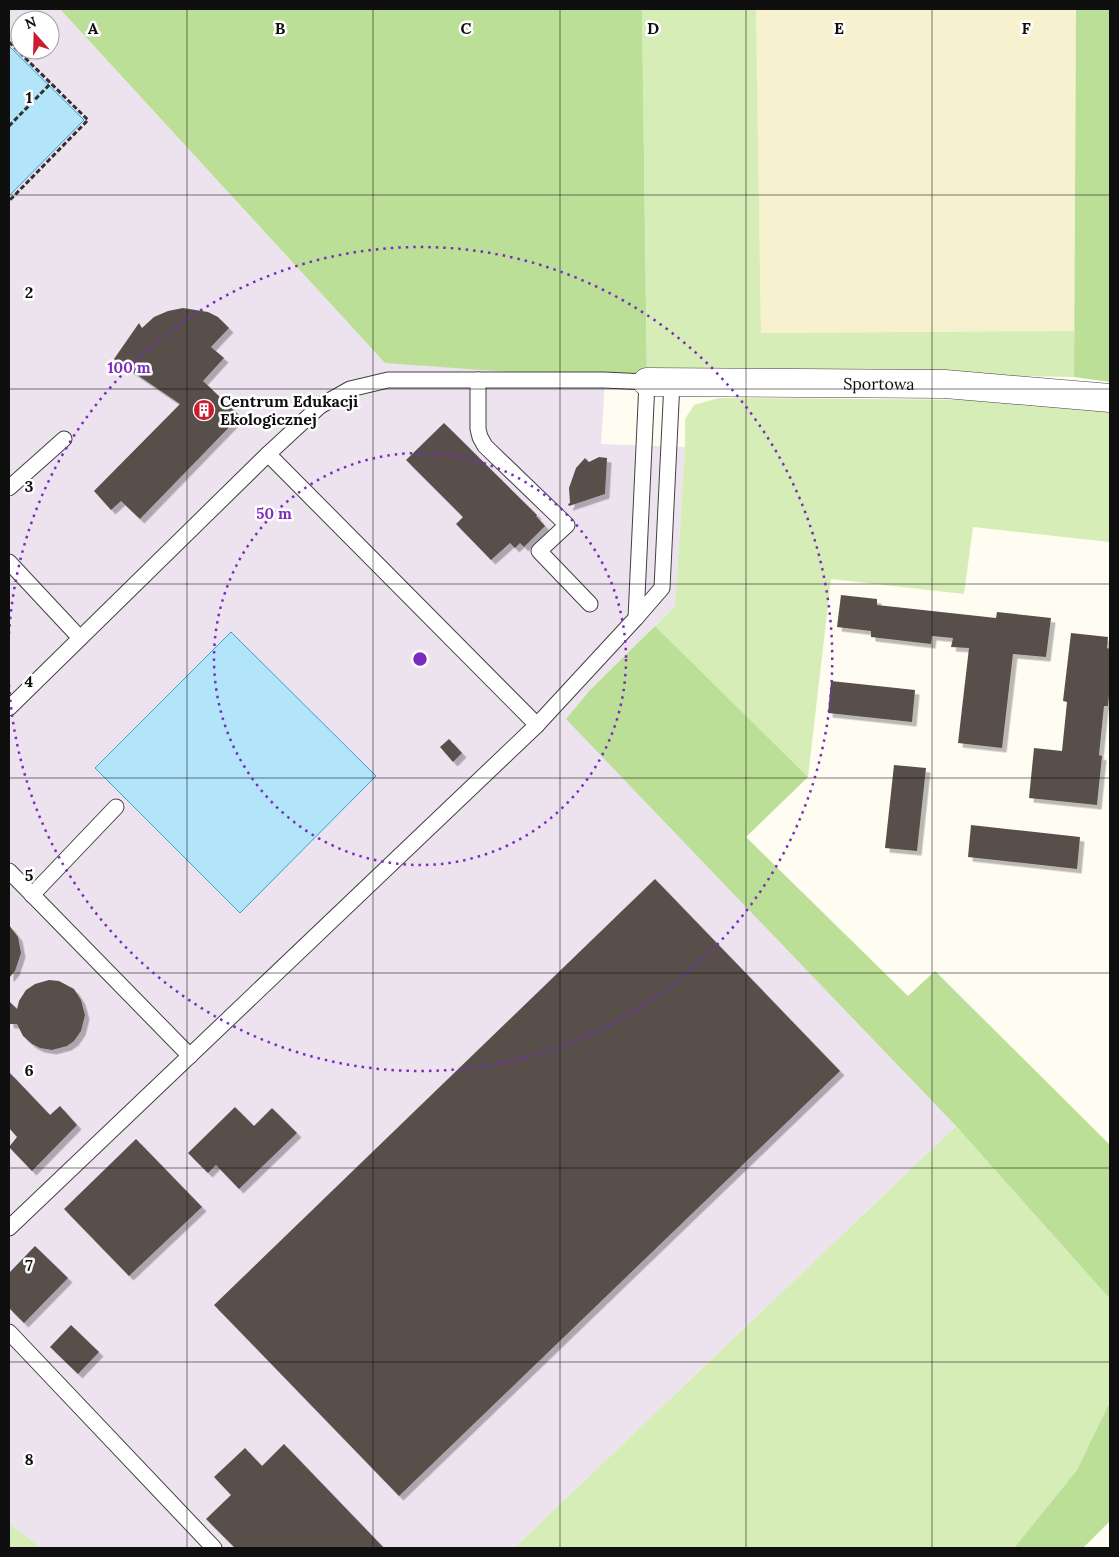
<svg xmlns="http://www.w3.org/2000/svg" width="1119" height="1557" font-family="Lora,serif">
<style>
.industrial{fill:#ece3ee;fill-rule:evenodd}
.farmland{fill:#f7f1cf}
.green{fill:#d6edb8}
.forest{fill:#bbdf96}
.water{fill:#b2e4fa;stroke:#349fd6}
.building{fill:#594f4b;filter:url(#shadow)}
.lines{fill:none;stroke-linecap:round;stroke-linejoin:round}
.lane-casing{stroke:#424242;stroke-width:17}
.street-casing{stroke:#424242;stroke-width:29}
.path{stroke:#313131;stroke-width:3;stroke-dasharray:5 2.5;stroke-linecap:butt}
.lane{stroke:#fff;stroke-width:15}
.street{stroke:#fff;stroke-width:28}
.grid{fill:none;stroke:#0f0f0f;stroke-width:1;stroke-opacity:0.55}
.ring{fill:none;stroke:#7b2cbf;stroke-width:2.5;stroke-dasharray:2.5 5}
.labels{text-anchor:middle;stroke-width:5;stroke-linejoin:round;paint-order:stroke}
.street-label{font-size:16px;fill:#0f0f0f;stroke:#fff}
.poi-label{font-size:16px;font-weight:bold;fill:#0f0f0f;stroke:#fff;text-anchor:start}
.grid-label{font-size:16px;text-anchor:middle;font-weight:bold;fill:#0f0f0f;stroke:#fff;stroke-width:5;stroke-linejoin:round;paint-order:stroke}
.centre{fill:#7b2cbf;stroke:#fff;stroke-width:2.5}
.ring-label{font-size:15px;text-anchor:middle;font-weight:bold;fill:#7b2cbf;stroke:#fff;stroke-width:5;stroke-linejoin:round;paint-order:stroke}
</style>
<defs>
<filter id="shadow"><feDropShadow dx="4.5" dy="4.5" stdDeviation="0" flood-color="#0004"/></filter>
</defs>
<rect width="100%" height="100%" fill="#fffcf1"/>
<!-- industrial -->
<path class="industrial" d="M9,9H60L385,363L606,366L601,444L685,447L675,606L591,689L567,719L956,1126L514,1548H42L9,1524ZM20,20H50V50H20Z"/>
<!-- farmland -->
<path class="farmland" d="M756,9H1076L1074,331L761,333Z"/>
<!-- green -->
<g class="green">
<path d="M642,9H756L761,333L1074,331V377L647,369Z"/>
<path d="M719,398L987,400L1110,412V542L973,527L964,594L831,579L808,777L655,626L675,606L685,447V419L694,405Z"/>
<path d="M956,1126L1110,1299V1402L1109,1406L1077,1470L1014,1548H514Z"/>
<path d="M9,1524L42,1548H9Z"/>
</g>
<!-- forest -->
<g class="forest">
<path d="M60,9H642L647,382L385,363Z"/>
<path d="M1076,9H1110V382L1074,377Z"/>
<path d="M655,626L808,777L746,837L908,996L935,971L1110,1145V1299L956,1126L566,719L591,689Z"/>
<path d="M1110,1402V1521L1083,1548H1014L1077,1470Z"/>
</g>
<!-- water -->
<g class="water">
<path d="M9,46L84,120L9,196Z"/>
<path d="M231,632L376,776L240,913L95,768Z"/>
</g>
<!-- building -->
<g class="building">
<path d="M183,308L208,312L218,317L229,328L211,347L224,358L203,381L240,416L140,519L121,501L111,510L94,491L180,404L114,359L139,323L142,328L154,317L168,311Z"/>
<path d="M444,423L537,515L536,516L545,526L524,547L520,543L515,548L510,543L491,560L456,524L463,517L406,460Z"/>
<path d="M599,457L607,458L605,494L569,506L568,504L570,503L569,488L576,468L585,458L589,462Z"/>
<path d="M841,595L877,599V605L996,618L997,612L1051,618L1046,657L1013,654L1002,748L958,743L969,648L951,647L953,638L932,636L931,644L871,637V631L837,627Z"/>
<path d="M1071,633L1108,637L1107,648L1110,649V685L1108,706H1104L1099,755L1102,756L1097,805L1029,798L1034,748L1062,751L1067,702L1063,701Z"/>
<path d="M831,681L915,690L912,722L828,713Z"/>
<path d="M449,739L462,753L453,762L440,747Z"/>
<path d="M894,765L926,768L917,851L885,848Z"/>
<path d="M971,825L1080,837L1077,869L968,857Z"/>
<path d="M655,879L840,1071L399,1496L214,1305Z"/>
<path d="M9,925L18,937L21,953L15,971L9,978Z"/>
<path d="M49,980L59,981L74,989L81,1000L85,1015L81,1031L74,1041L67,1046L52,1050L40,1048L32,1044L23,1036L17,1024H10L9,1022V1001L17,1009L19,1001L26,990L35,984Z"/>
<path d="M10,1073L50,1115L60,1106L77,1125L32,1171L9,1147L17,1137L9,1128Z"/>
<path d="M235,1107L254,1126L272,1108L297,1133L239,1189L216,1165L208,1173L188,1153Z"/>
<path d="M136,1139L202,1207L129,1276L64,1209Z"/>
<path d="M35,1246L68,1278L24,1323L9,1308V1273Z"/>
<path d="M71,1325L99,1352L78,1374L50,1347Z"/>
<path d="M284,1444L384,1548H235L206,1519L231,1495L214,1477L245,1448L262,1466Z"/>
</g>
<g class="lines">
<!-- lane casing -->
<g class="lane-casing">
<g id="lane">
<path d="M478,380V429L480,437L485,446L567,525L539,551L590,604"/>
<path d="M268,454L537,725"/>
<path d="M9,488L64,439"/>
<path d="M9,562L80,638"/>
<path d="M636,618L662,588L672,382"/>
<path d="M9,708L268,454L320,406L350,389L388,380H604L647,382L636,618L537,725L9,1228"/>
<path d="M9,871L190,1056"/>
<path d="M32,895L116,807"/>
<path d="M9,1332L214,1548"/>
</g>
</g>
<!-- street casing -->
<g class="street-casing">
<g id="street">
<path id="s1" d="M647,382L945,384L1110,398"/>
</g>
</g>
<!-- path -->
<g class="path">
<path d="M9,42L88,120L9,201"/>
<path d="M9,126L51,83"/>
</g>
<!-- lane -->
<use href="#lane" class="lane"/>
<!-- street -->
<use href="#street" class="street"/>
</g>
<!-- grid -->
<path class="grid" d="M187,9V1548M373,9V1548M560,9V1548M746,9V1548M932,9V1548M9,195H1110M9,389H1110M9,584H1110M9,778H1110M9,973H1110M9,1168H1110M9,1362H1110"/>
<!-- distance rings -->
<g class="ring">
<circle cx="420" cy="659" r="206"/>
<path d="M9 634A412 412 0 1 1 9 684"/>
</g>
<!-- icons -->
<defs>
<g id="building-disc" transform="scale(1.125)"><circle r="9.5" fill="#c91d30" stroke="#fff"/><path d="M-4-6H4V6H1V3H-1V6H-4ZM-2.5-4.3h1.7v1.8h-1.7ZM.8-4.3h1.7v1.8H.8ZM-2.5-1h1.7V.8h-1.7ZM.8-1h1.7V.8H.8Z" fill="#fff"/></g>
</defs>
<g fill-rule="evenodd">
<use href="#building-disc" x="204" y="410"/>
</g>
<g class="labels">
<!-- street labels -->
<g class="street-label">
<text dy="6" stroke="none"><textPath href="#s1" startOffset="232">Sportowa</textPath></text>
</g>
<!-- poi labels -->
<g class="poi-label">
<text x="220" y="407">Centrum Edukacji<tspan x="220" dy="18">Ekologicznej</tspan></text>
</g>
</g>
<g class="grid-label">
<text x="93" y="34">A</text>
<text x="280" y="34">B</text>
<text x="466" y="34">C</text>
<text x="653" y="34">D</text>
<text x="839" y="34">E</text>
<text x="1026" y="34">F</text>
<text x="29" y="103">1</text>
<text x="29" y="298">2</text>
<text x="29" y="492">3</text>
<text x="29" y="687">4</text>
<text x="29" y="881">5</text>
<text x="29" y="1076">6</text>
<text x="29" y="1271">7</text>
<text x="29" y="1465">8</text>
</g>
<circle cx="420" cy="659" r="8" class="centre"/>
<g class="ring-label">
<text x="129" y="373">100 m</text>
<text x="274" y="519">50 m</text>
</g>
<!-- border -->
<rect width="1119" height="1557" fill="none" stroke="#0f0f0f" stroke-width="20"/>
<!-- north arrow -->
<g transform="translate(35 35) rotate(340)"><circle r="24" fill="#ffffff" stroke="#9f9f9f"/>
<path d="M0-4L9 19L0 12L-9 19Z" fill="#c91d30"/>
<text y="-8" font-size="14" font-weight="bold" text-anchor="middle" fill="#0f0f0f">N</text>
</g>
</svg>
